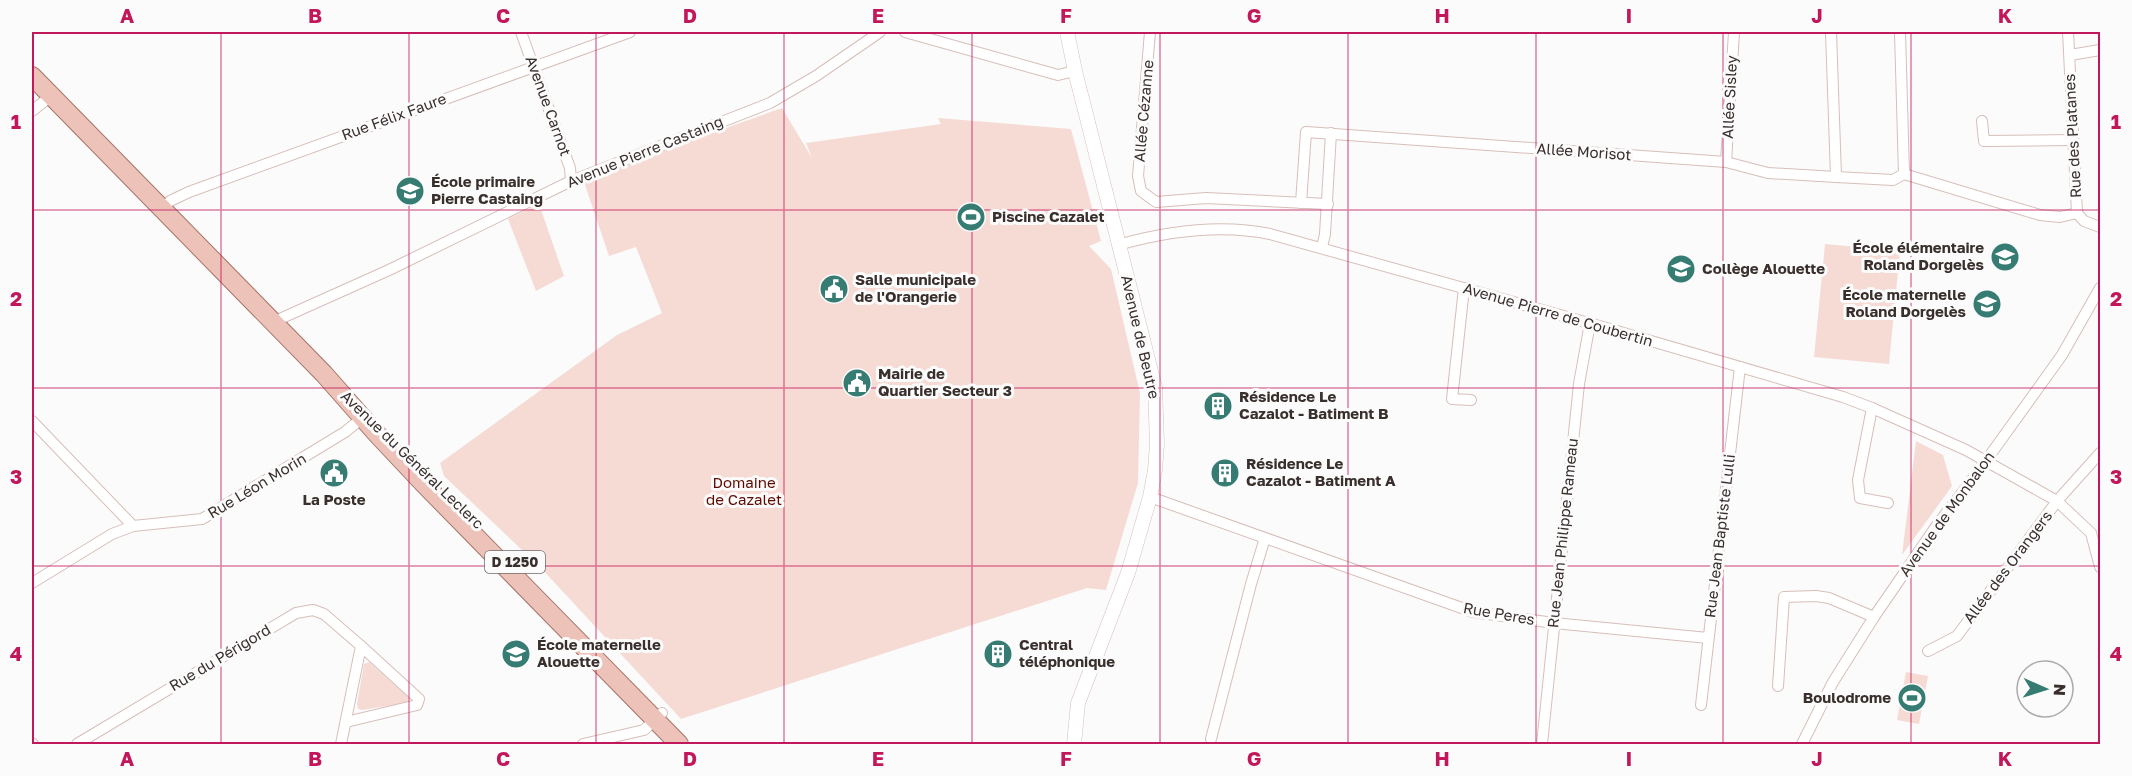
<svg xmlns="http://www.w3.org/2000/svg" width="2132" height="776" font-family="'Golos Text',sans-serif">
<style>
.green{fill:#f6dbd5}
.lines{fill:none;stroke-linecap:round;stroke-linejoin:round}
.minor-casing{stroke:#d7bfb9;stroke-width:12}
.tertiary-casing{stroke:#d7bfb9;stroke-width:15}
.primary-casing{stroke:#a67468;stroke-width:20}
.minor{stroke:#fff;stroke-width:10}
.tertiary{stroke:#fff;stroke-width:14}
.primary{stroke:#edc2b8;stroke-width:18}
.grid{fill:none;stroke:#c2185b;stroke-width:1.5;stroke-opacity:0.55}
.labels{text-anchor:middle;stroke-width:6;stroke-linejoin:round;paint-order:stroke}
.shield{fill:#fbfbfb;stroke:#736c6b;stroke-width:1.5}
.shield-label{font-size:14px;font-weight:bold;fill:#392f2d}
.street-label{font-size:15px;fill:#392f2d;stroke:#fbfbfb}
.poi-label{font-size:15px;font-weight:bold;fill:#392f2d;stroke:#fbfbfb;text-anchor:start}
.park-label{font-size:15px;fill:#5f0c00;stroke:#fbfbfb}
.neatline{fill:none;stroke:#c2185b;stroke-width:2}
.grid-label{font-size:20px;text-anchor:middle;font-weight:bold;fill:#c2185b}
</style>
<rect width="100%" height="100%" fill="#fbfbfb"/>
<!-- green -->
<g class="green">
<path d="M782,108L812,158L806,143L941,124L938,118L1071,129L1101,241L1089,246L1111,269L1140,393L1138,483L1106,590L1087,588L681,719L540,567L444,476L440,463L617,335L662,313L636,247L609,256L584,182L675,146Z"/>
<path d="M539,204L564,276L536,291L508,219Z"/>
<path d="M1825,244L1900,251L1889,364L1814,357Z"/>
<path d="M1916,441L1943,455L1952,486L1902,555Z"/>
<path d="M369,662L407,696L409,699L406,703L362,710L358,709L357,704L364,664Z"/>
<path d="M1906,672L1928,676L1919,724L1897,720Z"/>
</g>
<g class="lines">
<!-- minor casing -->
<g class="minor-casing">
<g id="minor">
<path d="M521,32L570,168L571,181"/>
<path d="M905,32L1058,75L1075,71"/>
<path d="M1150,32L1138,176L1141,191L1156,202L1206,198L1328,204"/>
<path d="M1831,32L1836,177L1893,180L1904,174"/>
<path d="M1900,32L1904,174L2040,215L2060,217L2077,213"/>
<path d="M2068,32L2077,213L2084,221L2100,227"/>
<path d="M2070,55L2100,50"/>
<path d="M32,111L51,96"/>
<path d="M1982,121L1984,141L2072,140"/>
<path d="M1726,162L1734,32"/>
<path d="M1301,203L1306,132L1726,162L1768,173L1836,177"/>
<path d="M162,210L170,201L189,192L630,32"/>
<path d="M1118,245C1168,231 1220,224 1270,234L1610,329L1843,397L1872,408L1966,450L2057,501L2091,533L2100,567"/>
<path d="M1322,247L1325,234L1331,133"/>
<path d="M1464,288L1452,399L1471,400"/>
<path d="M273,322L389,270L571,181L770,103L816,76L880,32"/>
<path d="M1872,408L1858,480L1860,498L1888,503"/>
<path d="M32,421L133,526"/>
<path d="M1150,497L1473,612L1554,623L1708,638"/>
<path d="M32,583L112,534L133,526L202,519L345,432L366,415"/>
<path d="M1928,651L1957,636L2057,501L2100,453"/>
<path d="M1778,686L1784,597L1816,596L1829,598L1874,617"/>
<path d="M1701,705L1740,367"/>
<path d="M346,722L417,705L419,699L361,646"/>
<path d="M1211,739L1251,584L1265,538"/>
<path d="M32,743L33,744"/>
<path d="M77,744L296,613L313,610L324,614L361,646L341,744"/>
<path d="M583,744L644,730L662,713"/>
<path d="M1542,744L1579,384L1590,323"/>
<path d="M1802,744L1833,682L1874,617L1937,525L1975,476L2062,355L2100,288"/>
</g>
</g>
<!-- tertiary casing -->
<g class="tertiary-casing">
<path id="tertiary" d="M1067,32L1075,71L1155,387L1157,444L1155,470L1150,497L1128,573L1078,703L1074,744"/>
</g>
<!-- primary casing -->
<g class="primary-casing">
<path id="primary" d="M32,76L324,374L376,433L423,483L679,744"/>
</g>
<!-- minor -->
<use href="#minor" class="minor"/>
<!-- tertiary -->
<use href="#tertiary" class="tertiary"/>
<!-- primary -->
<use href="#primary" class="primary"/>
</g>
<!-- grid -->
<path class="grid" d="M221,32V744M409,32V744M596,32V744M784,32V744M972,32V744M1160,32V744M1348,32V744M1536,32V744M1723,32V744M1911,32V744M32,210H2100M32,388H2100M32,566H2100"/>
<!-- icons -->
<defs>
<g id="school-disc" transform="scale(1.5)"><circle r="9.5" fill="#367c73" stroke="#fbfbfb"/><path d="M0-5L7-2L0 1L-7-2ZM-4 1L0 2.5L4 1V4Q0 6-4 4Z" fill="#fff"/></g>
<g id="stadium-disc" transform="scale(1.5)"><circle r="9.5" fill="#367c73" stroke="#fbfbfb"/><path d="M0-5a6.5 5 0 1 0 0 10a6.5 5 0 1 0 0-10ZM-3.5-1.8h7v3.6h-7Z" fill="#fff"/></g>
<g id="civic-disc" transform="scale(1.5)"><circle r="9.5" fill="#367c73" stroke="#fbfbfb"/><path d="M-.6-6.5H3V-4.5H.6V-3L4-1V1h2V6H-6V1h2V-1L-.6-3ZM-1.2 2.5V6h2.4V2.5Z" fill="#fff"/></g>
<g id="building-disc" transform="scale(1.5)"><circle r="9.5" fill="#367c73" stroke="#fbfbfb"/><path d="M-4-6H4V6H1V3H-1V6H-4ZM-2.5-4.3h1.7v1.8h-1.7ZM.8-4.3h1.7v1.8H.8ZM-2.5-1h1.7V.8h-1.7ZM.8-1h1.7V.8H.8Z" fill="#fff"/></g>
</defs>
<g fill-rule="evenodd">
<use href="#school-disc" x="410" y="191"/>
<use href="#stadium-disc" x="971" y="217"/>
<use href="#school-disc" x="2005" y="257"/>
<use href="#school-disc" x="1681" y="269"/>
<use href="#civic-disc" x="834" y="289"/>
<use href="#school-disc" x="1987" y="304"/>
<use href="#civic-disc" x="857" y="383"/>
<use href="#building-disc" x="1218" y="406"/>
<use href="#civic-disc" x="334" y="473"/>
<use href="#building-disc" x="1225" y="473"/>
<use href="#school-disc" x="516" y="654"/>
<use href="#building-disc" x="998" y="654"/>
<use href="#stadium-disc" x="1912" y="698"/>
</g>
<g class="labels">
<!-- shield labels -->
<rect class="shield" x="485" y="551" width="60" height="22" rx="4.5"/>
<g class="shield-label">
<text x="515" y="567">D 1250</text>
</g>
<!-- street labels -->
<g class="street-label">
<text transform="translate(1730 97) rotate(-87)" y="5">Allée Sisley</text>
<text transform="translate(548 106) rotate(70)" y="5">Avenue Carnot</text>
<text transform="translate(1144 111) rotate(-85)" y="5">Allée Cézanne</text>
<text transform="translate(394 117) rotate(-20)" y="5">Rue Félix Faure</text>
<text transform="translate(2073 136) rotate(-93)" y="5">Rue des Platanes</text>
<text transform="translate(645 152) rotate(-22)" y="5">Avenue Pierre Castaing</text>
<text transform="translate(1584 152) rotate(4)" y="5">Allée Morisot</text>
<text transform="translate(1558 315) rotate(16)" y="5">Avenue Pierre de Coubertin</text>
<text transform="translate(1140 337) rotate(77)" y="5">Avenue de Beutre</text>
<text transform="translate(412 460) rotate(44)" y="5">Avenue du Général Leclerc</text>
<text transform="translate(257 486) rotate(-31)" y="5">Rue Léon Morin</text>
<text transform="translate(1947 514) rotate(-54)" y="5">Avenue de Monbalon</text>
<text transform="translate(1563 533) rotate(-84)" y="5">Rue Jean Philippe Rameau</text>
<text transform="translate(1720 536) rotate(-83)" y="5">Rue Jean Baptiste Lulli</text>
<text transform="translate(2008 567) rotate(-53)" y="5">Allée des Orangers</text>
<text transform="translate(1499 614) rotate(10)" y="5">Rue Peres</text>
<text transform="translate(220 658) rotate(-31)" y="5">Rue du Périgord</text>
</g>
<!-- poi labels -->
<g class="poi-label">
<text x="431" y="187">École primaire<tspan x="431" dy="17">Pierre Castaing</tspan></text>
<text x="992" y="222">Piscine Cazalet</text>
<text x="1984" y="253" text-anchor="end">École élémentaire<tspan x="1984" dy="17">Roland Dorgelès</tspan></text>
<text x="1702" y="274">Collège Alouette</text>
<text x="855" y="285">Salle municipale<tspan x="855" dy="17">de l'Orangerie</tspan></text>
<text x="1966" y="300" text-anchor="end">École maternelle<tspan x="1966" dy="17">Roland Dorgelès</tspan></text>
<text x="878" y="379">Mairie de<tspan x="878" dy="17">Quartier Secteur 3</tspan></text>
<text x="1239" y="402">Résidence Le<tspan x="1239" dy="17">Cazalot - Batiment B</tspan></text>
<text x="1246" y="469">Résidence Le<tspan x="1246" dy="17">Cazalot - Batiment A</tspan></text>
<text x="334" y="505" text-anchor="middle">La Poste</text>
<text x="537" y="650">École maternelle<tspan x="537" dy="17">Alouette</tspan></text>
<text x="1019" y="650">Central<tspan x="1019" dy="17">téléphonique</tspan></text>
<text x="1891" y="703" text-anchor="end">Boulodrome</text>
</g>
<!-- park labels -->
<g class="park-label">
<text x="744" y="488">Domaine<tspan x="744" dy="17">de Cazalet</tspan></text>
</g>
</g>
<!-- border -->
<rect width="2132" height="776" fill="none" stroke="#fbfbfb" stroke-width="66"/>
<!-- north arrow -->
<g transform="translate(2045 689) rotate(93)"><circle r="28" fill="#fbfbfb" stroke="#ada9a9" stroke-width="1.5"/>
<path d="M0-4.5L10 22L0 15L-10 22Z" fill="#367c73"/>
<text y="-9" font-size="16" font-weight="bold" text-anchor="middle" fill="#392f2d">N</text>
</g>
<rect x="33" y="33" width="2066" height="710" class="neatline"/>
<g class="grid-label">
<text x="127" y="23">A</text>
<text x="315" y="23">B</text>
<text x="503" y="23">C</text>
<text x="690" y="23">D</text>
<text x="878" y="23">E</text>
<text x="1066" y="23">F</text>
<text x="1254" y="23">G</text>
<text x="1442" y="23">H</text>
<text x="1629" y="23">I</text>
<text x="1817" y="23">J</text>
<text x="2005" y="23">K</text>
<text x="16" y="129">1</text>
<text x="2116" y="129">1</text>
<text x="16" y="306">2</text>
<text x="2116" y="306">2</text>
<text x="16" y="484">3</text>
<text x="2116" y="484">3</text>
<text x="16" y="661">4</text>
<text x="2116" y="661">4</text>
<text x="127" y="766">A</text>
<text x="315" y="766">B</text>
<text x="503" y="766">C</text>
<text x="690" y="766">D</text>
<text x="878" y="766">E</text>
<text x="1066" y="766">F</text>
<text x="1254" y="766">G</text>
<text x="1442" y="766">H</text>
<text x="1629" y="766">I</text>
<text x="1817" y="766">J</text>
<text x="2005" y="766">K</text>
</g>
</svg>
